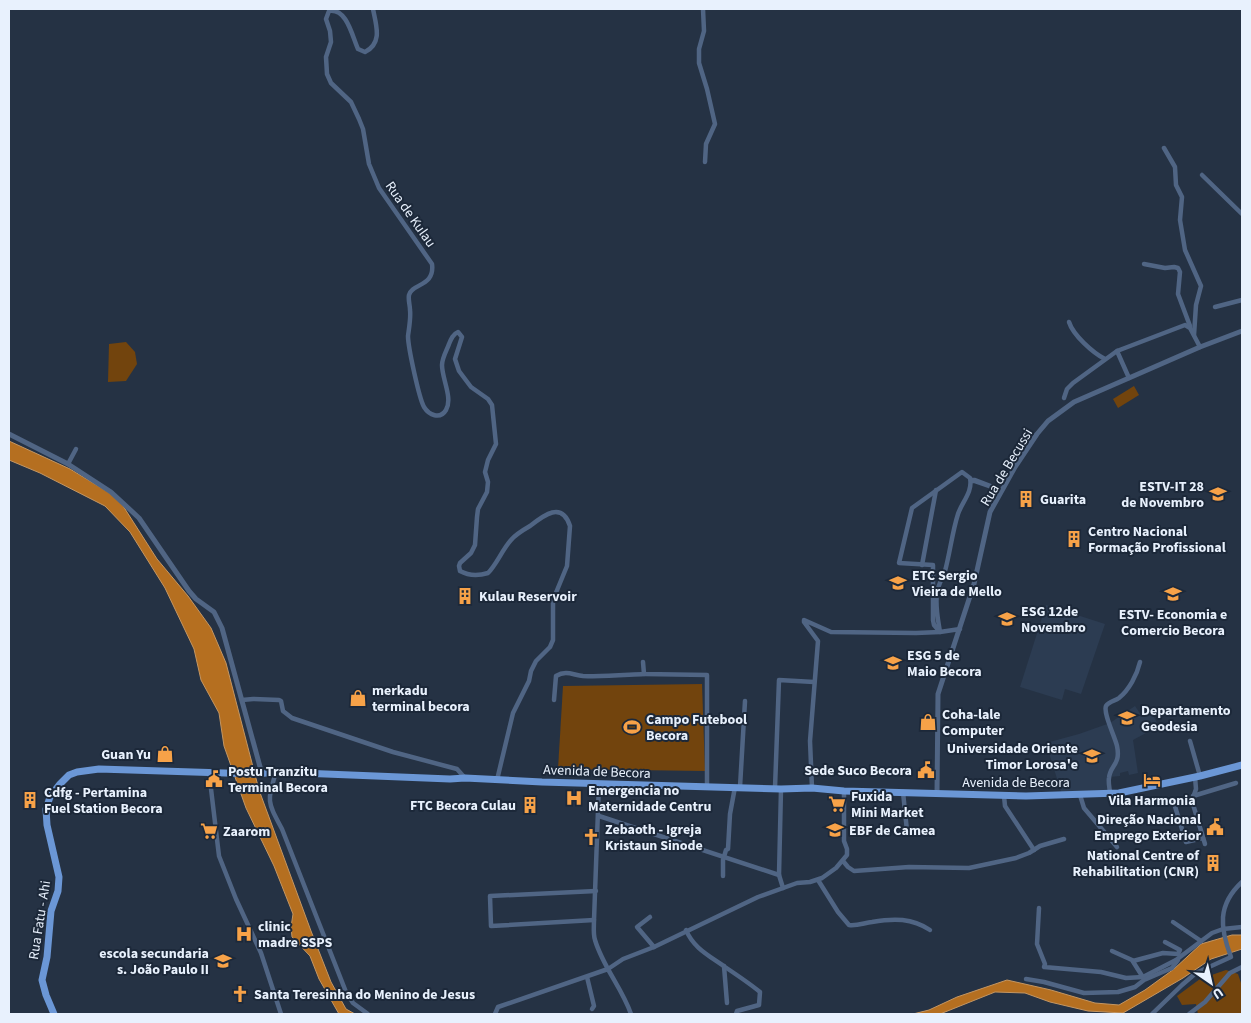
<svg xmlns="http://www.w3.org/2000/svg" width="1251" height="1023" font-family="'Source Sans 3',sans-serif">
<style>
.built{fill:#2c3c52}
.green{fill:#72440d}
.water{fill:#b56f20;stroke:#c49662}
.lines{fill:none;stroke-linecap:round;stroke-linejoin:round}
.minor{stroke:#506584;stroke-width:4.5}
.tertiary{stroke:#506584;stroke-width:5}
.primary{stroke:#6b97d6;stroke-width:7}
.labels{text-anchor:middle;stroke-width:4;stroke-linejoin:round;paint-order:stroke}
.street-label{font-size:14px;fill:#e8f1fd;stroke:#1c2839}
.poi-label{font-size:14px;font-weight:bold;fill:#e8f1fd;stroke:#1c2839;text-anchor:start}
</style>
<rect width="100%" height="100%" fill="#253244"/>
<!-- built -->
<g class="built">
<path d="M1046,605L1105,624L1081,694L1065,689L1062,700L1020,687Z"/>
<path d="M1135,706L1141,715L1151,712L1159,726L1133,740L1138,773L1129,775L1128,771L1120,773V776L1109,777L1110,794L1062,795L1046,743L1079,734L1110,723Z"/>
</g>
<!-- green -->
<g class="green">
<path d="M126,342L135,352L137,364L126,381L108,382L109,344Z"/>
<path d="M1134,386L1139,395L1118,408L1113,399Z"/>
<path d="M702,684L705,771L558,769L563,686Z"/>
<path d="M1226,970L1238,974L1242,986V1014H1198L1196,1004L1182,1005L1177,996L1200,979Z"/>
</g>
<!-- water -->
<g class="water">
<path d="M9,441L70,469L118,498L157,559L188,596L211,628L226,663L259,790L311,931L331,982L346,1009L355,1014H339L319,979L310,956L292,937L291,927L293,914L274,866L246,808L224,746L219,713L201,680L194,649L165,588L130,532L105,506L40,473L9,460Z"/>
<path d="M1232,935H1242V949L1211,959L1183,978L1123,1013L1088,1011L1050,1002L1025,993L995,992L940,1014H913L929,1010L957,997L1007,980L1051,990L1095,1003L1119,1005L1145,990L1174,969L1201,944Z"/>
</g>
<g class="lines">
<!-- minor -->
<g class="minor">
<path d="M373,9C376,25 383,43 365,52L358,49C352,36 347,8 329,11L326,19L330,31L331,42L326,57L327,74L331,83L351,102L359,119L363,129L369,164L379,188L432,264C435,287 412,283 409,295C408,300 410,305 410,310C411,318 409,328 408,336C408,347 419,398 424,407C429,415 440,420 446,410C453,398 442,379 442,365C442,358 447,350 449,344C451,339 453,334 458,332L462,337L455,359L459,371L471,387L488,399L492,405L496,444L488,460L485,472L488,482L487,492L478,509L477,517L475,545L471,553L460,563L459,566L460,571C469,576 478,576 488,573C497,564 502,550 511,540C516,534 523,530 530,526C544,515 562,501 570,526L567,566L553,600V640L550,647L536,661L531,671L529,681L513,713L497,780"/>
<path d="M703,9L704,31L699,49V63L707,89L715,124L706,144L705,162"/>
<path d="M1164,148L1175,167L1176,185L1182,197L1180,220L1185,250L1201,286L1196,305L1194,335"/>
<path d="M1202,175L1242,214"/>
<path d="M1144,264L1165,268L1174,267L1178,268L1180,272L1178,294L1190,326"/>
<path d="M1215,307L1242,300"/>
<path d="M1069,322C1073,335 1093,353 1105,359"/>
<path d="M1117,351L1185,325L1190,328L1200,347"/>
<path d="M1064,398L1067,389L1073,383L1117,351L1129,378"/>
<path d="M68,464L76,449"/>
<path d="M962,472L970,478C973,492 962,502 958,514C952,533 950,553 945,571C942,579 938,585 937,593C935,607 938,619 940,632L934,625L933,620V565L899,563L912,508Z"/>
<path d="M971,480H975L1001,490L975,481H971"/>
<path d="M922,565L936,490"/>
<path d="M643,662L644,674L707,675V786"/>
<path d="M242,700L253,699L279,700L281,701L283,711L292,718L393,752L457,769L465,778"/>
<path d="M554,700L556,676C566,670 573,675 583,676C603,677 624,675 644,674"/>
<path d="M1190,741L1200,776"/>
<path d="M209,772L219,856L236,899L261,953L281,1014"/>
<path d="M276,772C267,802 267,801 282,829L346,992L353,1003L368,1014"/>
<path d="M1195,777L1196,789L1192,801L1205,844"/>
<path d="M599,783L594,920C594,927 593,934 595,940C603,967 622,988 631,1014"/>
<path d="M740,787L745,701"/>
<path d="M775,788L779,680L814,682"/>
<path d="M812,788L810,741L818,641L804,622V620L831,632L916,633L940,632L960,629"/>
<path d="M781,789L779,875L783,888"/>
<path d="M903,792L907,831"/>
<path d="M1110,794C1110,789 1108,783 1109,778C1110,765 1121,765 1117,746C1115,737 1103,713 1106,706C1109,701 1115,701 1119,698C1129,690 1137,675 1140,662"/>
<path d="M1080,795L1084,808L1117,847"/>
<path d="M1004,796L1005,806L1034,850"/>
<path d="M1193,796L1236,783"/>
<path d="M1173,800L1186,842L1203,838"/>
<path d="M599,816L779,875"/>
<path d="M843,861L848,867L854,871L909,867L969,868L1016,858L1029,853L1040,846L1064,839"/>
<path d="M723,876V860L726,850L728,849L730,814L735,787"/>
<path d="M818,880L838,912L849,925C857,926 864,923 872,922C894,918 912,918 930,930"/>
<path d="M1039,908L1037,944L1045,964L1044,967L1101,972L1126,978L1143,977L1176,960L1212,933L1223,929L1242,927"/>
<path d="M650,917L637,927L654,947"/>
<path d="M594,920L491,926L490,896L596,891"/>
<path d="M1173,922L1201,941"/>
<path d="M686,930C694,949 710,956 725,967C737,975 749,983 760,992L759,1005L737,1011L736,1014"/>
<path d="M1112,951L1132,960L1144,979"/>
<path d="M1133,961L1163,953L1178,954L1180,950L1165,942"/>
<path d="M724,966L727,1003"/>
<path d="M587,977L594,1006L592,1009"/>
<path d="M1026,979L1044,982L1084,993L1118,992L1135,987L1144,980L1172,968L1178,960"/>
<path d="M495,1014L498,1007L608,969L623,959L654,947L758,897L797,883L810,882L822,878L836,868L847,855V849L844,841V791"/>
<path d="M1152,1014L1182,985L1196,973L1231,957C1220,928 1217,905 1242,882"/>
<path d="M1189,1014L1205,1002L1230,973L1242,967"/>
</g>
<!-- tertiary -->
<g class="tertiary">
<path d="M9,434L68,464L111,492L139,518L189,591L196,599L214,612L222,628L262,774"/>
<path d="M937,794L938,694L974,584L990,512L1015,467L1037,434L1048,421L1074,402L1200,347L1242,331"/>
</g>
<!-- primary -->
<path class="primary" d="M54,1014L46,995L42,980L47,957L51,911L58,891L59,877L47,825L46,809L50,797L60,784L69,775L77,772L99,769L256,774L276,772L450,779L465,778L542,782L781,789L812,788L844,791L1026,796L1119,793L1200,776L1242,765"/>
</g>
<!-- icons -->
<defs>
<g id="school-bare" transform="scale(1.35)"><path d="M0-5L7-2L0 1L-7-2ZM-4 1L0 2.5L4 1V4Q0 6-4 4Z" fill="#f7a248" stroke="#1c2839" stroke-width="2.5" paint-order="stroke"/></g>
<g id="building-bare" transform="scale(1.35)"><path d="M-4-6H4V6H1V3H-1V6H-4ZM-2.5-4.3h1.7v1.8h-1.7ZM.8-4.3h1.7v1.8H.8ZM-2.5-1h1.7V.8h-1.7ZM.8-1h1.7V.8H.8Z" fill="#f7a248" stroke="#1c2839" stroke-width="2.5" paint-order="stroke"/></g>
<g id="shop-bare" transform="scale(1.35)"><path d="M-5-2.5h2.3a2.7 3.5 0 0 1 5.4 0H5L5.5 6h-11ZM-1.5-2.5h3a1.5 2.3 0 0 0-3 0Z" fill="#f7a248" stroke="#1c2839" stroke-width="2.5" paint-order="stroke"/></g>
<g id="university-bare" transform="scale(1.35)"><path d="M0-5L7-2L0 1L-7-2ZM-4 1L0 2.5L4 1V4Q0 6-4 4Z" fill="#f7a248" stroke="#1c2839" stroke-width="2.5" paint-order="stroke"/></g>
<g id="stadium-bare" transform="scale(1.35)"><path d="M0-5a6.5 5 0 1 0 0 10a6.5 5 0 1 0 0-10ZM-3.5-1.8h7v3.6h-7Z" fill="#f7a248" stroke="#1c2839" stroke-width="2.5" paint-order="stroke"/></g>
<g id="civic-bare" transform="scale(1.35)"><path d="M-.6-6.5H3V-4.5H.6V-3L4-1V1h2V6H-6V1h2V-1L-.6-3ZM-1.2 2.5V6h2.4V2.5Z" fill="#f7a248" stroke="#1c2839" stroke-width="2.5" paint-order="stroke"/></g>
<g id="hotel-bare" transform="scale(1.35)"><path d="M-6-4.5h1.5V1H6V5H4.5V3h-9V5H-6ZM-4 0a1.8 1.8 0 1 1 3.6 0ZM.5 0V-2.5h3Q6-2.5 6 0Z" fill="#f7a248" stroke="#1c2839" stroke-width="2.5" paint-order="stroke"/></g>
<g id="hospital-bare" transform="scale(1.35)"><path d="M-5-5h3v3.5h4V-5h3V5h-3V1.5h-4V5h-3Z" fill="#f7a248" stroke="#1c2839" stroke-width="2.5" paint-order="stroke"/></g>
<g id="supermarket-bare" transform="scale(1.35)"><path d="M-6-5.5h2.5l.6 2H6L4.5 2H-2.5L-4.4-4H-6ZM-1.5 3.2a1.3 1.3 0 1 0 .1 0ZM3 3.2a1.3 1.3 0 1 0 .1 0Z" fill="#f7a248" stroke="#1c2839" stroke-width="2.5" paint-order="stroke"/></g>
<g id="church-bare" transform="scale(1.35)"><path d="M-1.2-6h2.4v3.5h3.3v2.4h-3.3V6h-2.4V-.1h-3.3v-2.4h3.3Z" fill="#f7a248" stroke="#1c2839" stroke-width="2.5" paint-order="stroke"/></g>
</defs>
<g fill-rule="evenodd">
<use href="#school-bare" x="1218" y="494"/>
<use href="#building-bare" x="1026" y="499"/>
<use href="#building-bare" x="1074" y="539"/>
<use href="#school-bare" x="898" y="583"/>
<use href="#school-bare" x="1173" y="594"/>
<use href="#building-bare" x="465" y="596"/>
<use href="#school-bare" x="1007" y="619"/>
<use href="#school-bare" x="893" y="663"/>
<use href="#shop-bare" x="358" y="698"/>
<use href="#university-bare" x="1127" y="718"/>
<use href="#shop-bare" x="928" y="722"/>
<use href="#stadium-bare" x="632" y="727"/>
<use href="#shop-bare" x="165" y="754"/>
<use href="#university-bare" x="1092" y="756"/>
<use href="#civic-bare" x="926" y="770"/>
<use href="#civic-bare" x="214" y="779"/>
<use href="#hotel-bare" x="1152" y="780"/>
<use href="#hospital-bare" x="574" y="798"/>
<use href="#building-bare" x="30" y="800"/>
<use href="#supermarket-bare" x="837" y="804"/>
<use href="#building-bare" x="530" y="805"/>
<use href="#civic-bare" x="1215" y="827"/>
<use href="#school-bare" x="835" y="830"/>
<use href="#supermarket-bare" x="209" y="831"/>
<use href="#church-bare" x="591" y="837"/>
<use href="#building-bare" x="1213" y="863"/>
<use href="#hospital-bare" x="244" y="934"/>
<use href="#school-bare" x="223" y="961"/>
<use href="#church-bare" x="240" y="994"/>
</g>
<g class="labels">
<!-- street labels -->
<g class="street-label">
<text transform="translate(411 214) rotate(55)" y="5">Rua de Kulau</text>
<text transform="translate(1006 467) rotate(-59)" y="5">Rua de Becussi</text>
<text transform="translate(597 771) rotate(2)" y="5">Avenida de Becora</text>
<text x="1016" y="787">Avenida de Becora</text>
<text transform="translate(39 920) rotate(-81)" y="5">Rua Fatu - Ahi</text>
</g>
<!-- poi labels -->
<g class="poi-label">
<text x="1204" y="491" text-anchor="end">ESTV-IT 28<tspan x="1204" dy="16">de Novembro</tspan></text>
<text x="1040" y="504">Guarita</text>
<text x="1088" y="536">Centro Nacional<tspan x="1088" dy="16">Formação Profissional</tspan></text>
<text x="912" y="580">ETC Sergio<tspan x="912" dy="16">Vieira de Mello</tspan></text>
<text x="479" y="601">Kulau Reservoir</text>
<text x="1021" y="616">ESG 12de<tspan x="1021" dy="16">Novembro</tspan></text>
<text x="1173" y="619" text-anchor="middle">ESTV- Economia e<tspan x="1173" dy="16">Comercio Becora</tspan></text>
<text x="907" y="660">ESG 5 de<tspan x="907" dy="16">Maio Becora</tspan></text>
<text x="372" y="695">merkadu<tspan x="372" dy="16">terminal becora</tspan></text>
<text x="1141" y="715">Departamento<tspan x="1141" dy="16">Geodesia</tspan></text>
<text x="942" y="719">Coha-lale<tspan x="942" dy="16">Computer</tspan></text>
<text x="646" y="724">Campo Futebool<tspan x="646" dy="16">Becora</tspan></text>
<text x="1078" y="753" text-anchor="end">Universidade Oriente<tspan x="1078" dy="16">Timor Lorosa'e</tspan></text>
<text x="151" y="759" text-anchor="end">Guan Yu</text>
<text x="912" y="775" text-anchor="end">Sede Suco Becora</text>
<text x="228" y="776">Postu Tranzitu<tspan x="228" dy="16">Terminal Becora</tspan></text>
<text x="588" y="795">Emergencia no<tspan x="588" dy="16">Maternidade Centru</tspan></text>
<text x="44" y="797">Cdfg - Pertamina<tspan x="44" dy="16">Fuel Station Becora</tspan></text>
<text x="851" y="801">Fuxida<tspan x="851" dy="16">Mini Market</tspan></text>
<text x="1152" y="805" text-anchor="middle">Vila Harmonia</text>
<text x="516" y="810" text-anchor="end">FTC Becora Culau</text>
<text x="1201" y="824" text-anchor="end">Direção Nacional<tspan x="1201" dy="16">Emprego Exterior</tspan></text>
<text x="605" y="834">Zebaoth - Igreja<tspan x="605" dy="16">Kristaun Sinode</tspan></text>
<text x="849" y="835">EBF de Camea</text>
<text x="223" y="836">Zaarom</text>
<text x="1199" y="860" text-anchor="end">National Centre of<tspan x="1199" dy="16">Rehabilitation (CNR)</tspan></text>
<text x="258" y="931">clinic<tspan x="258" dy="16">madre SSPS</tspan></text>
<text x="209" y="958" text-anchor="end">escola secundaria<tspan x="209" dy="16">s. João Paulo II</tspan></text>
<text x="254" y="999">Santa Teresinha do Menino de Jesus</text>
</g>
</g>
<!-- border -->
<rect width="1251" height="1023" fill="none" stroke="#e8f1fd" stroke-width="20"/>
<!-- north arrow -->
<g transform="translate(1211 983) rotate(146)" stroke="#1c2839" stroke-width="4" paint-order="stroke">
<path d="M0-4L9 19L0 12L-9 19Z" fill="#e8f1fd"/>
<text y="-8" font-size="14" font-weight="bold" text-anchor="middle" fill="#e8f1fd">U</text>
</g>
</svg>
